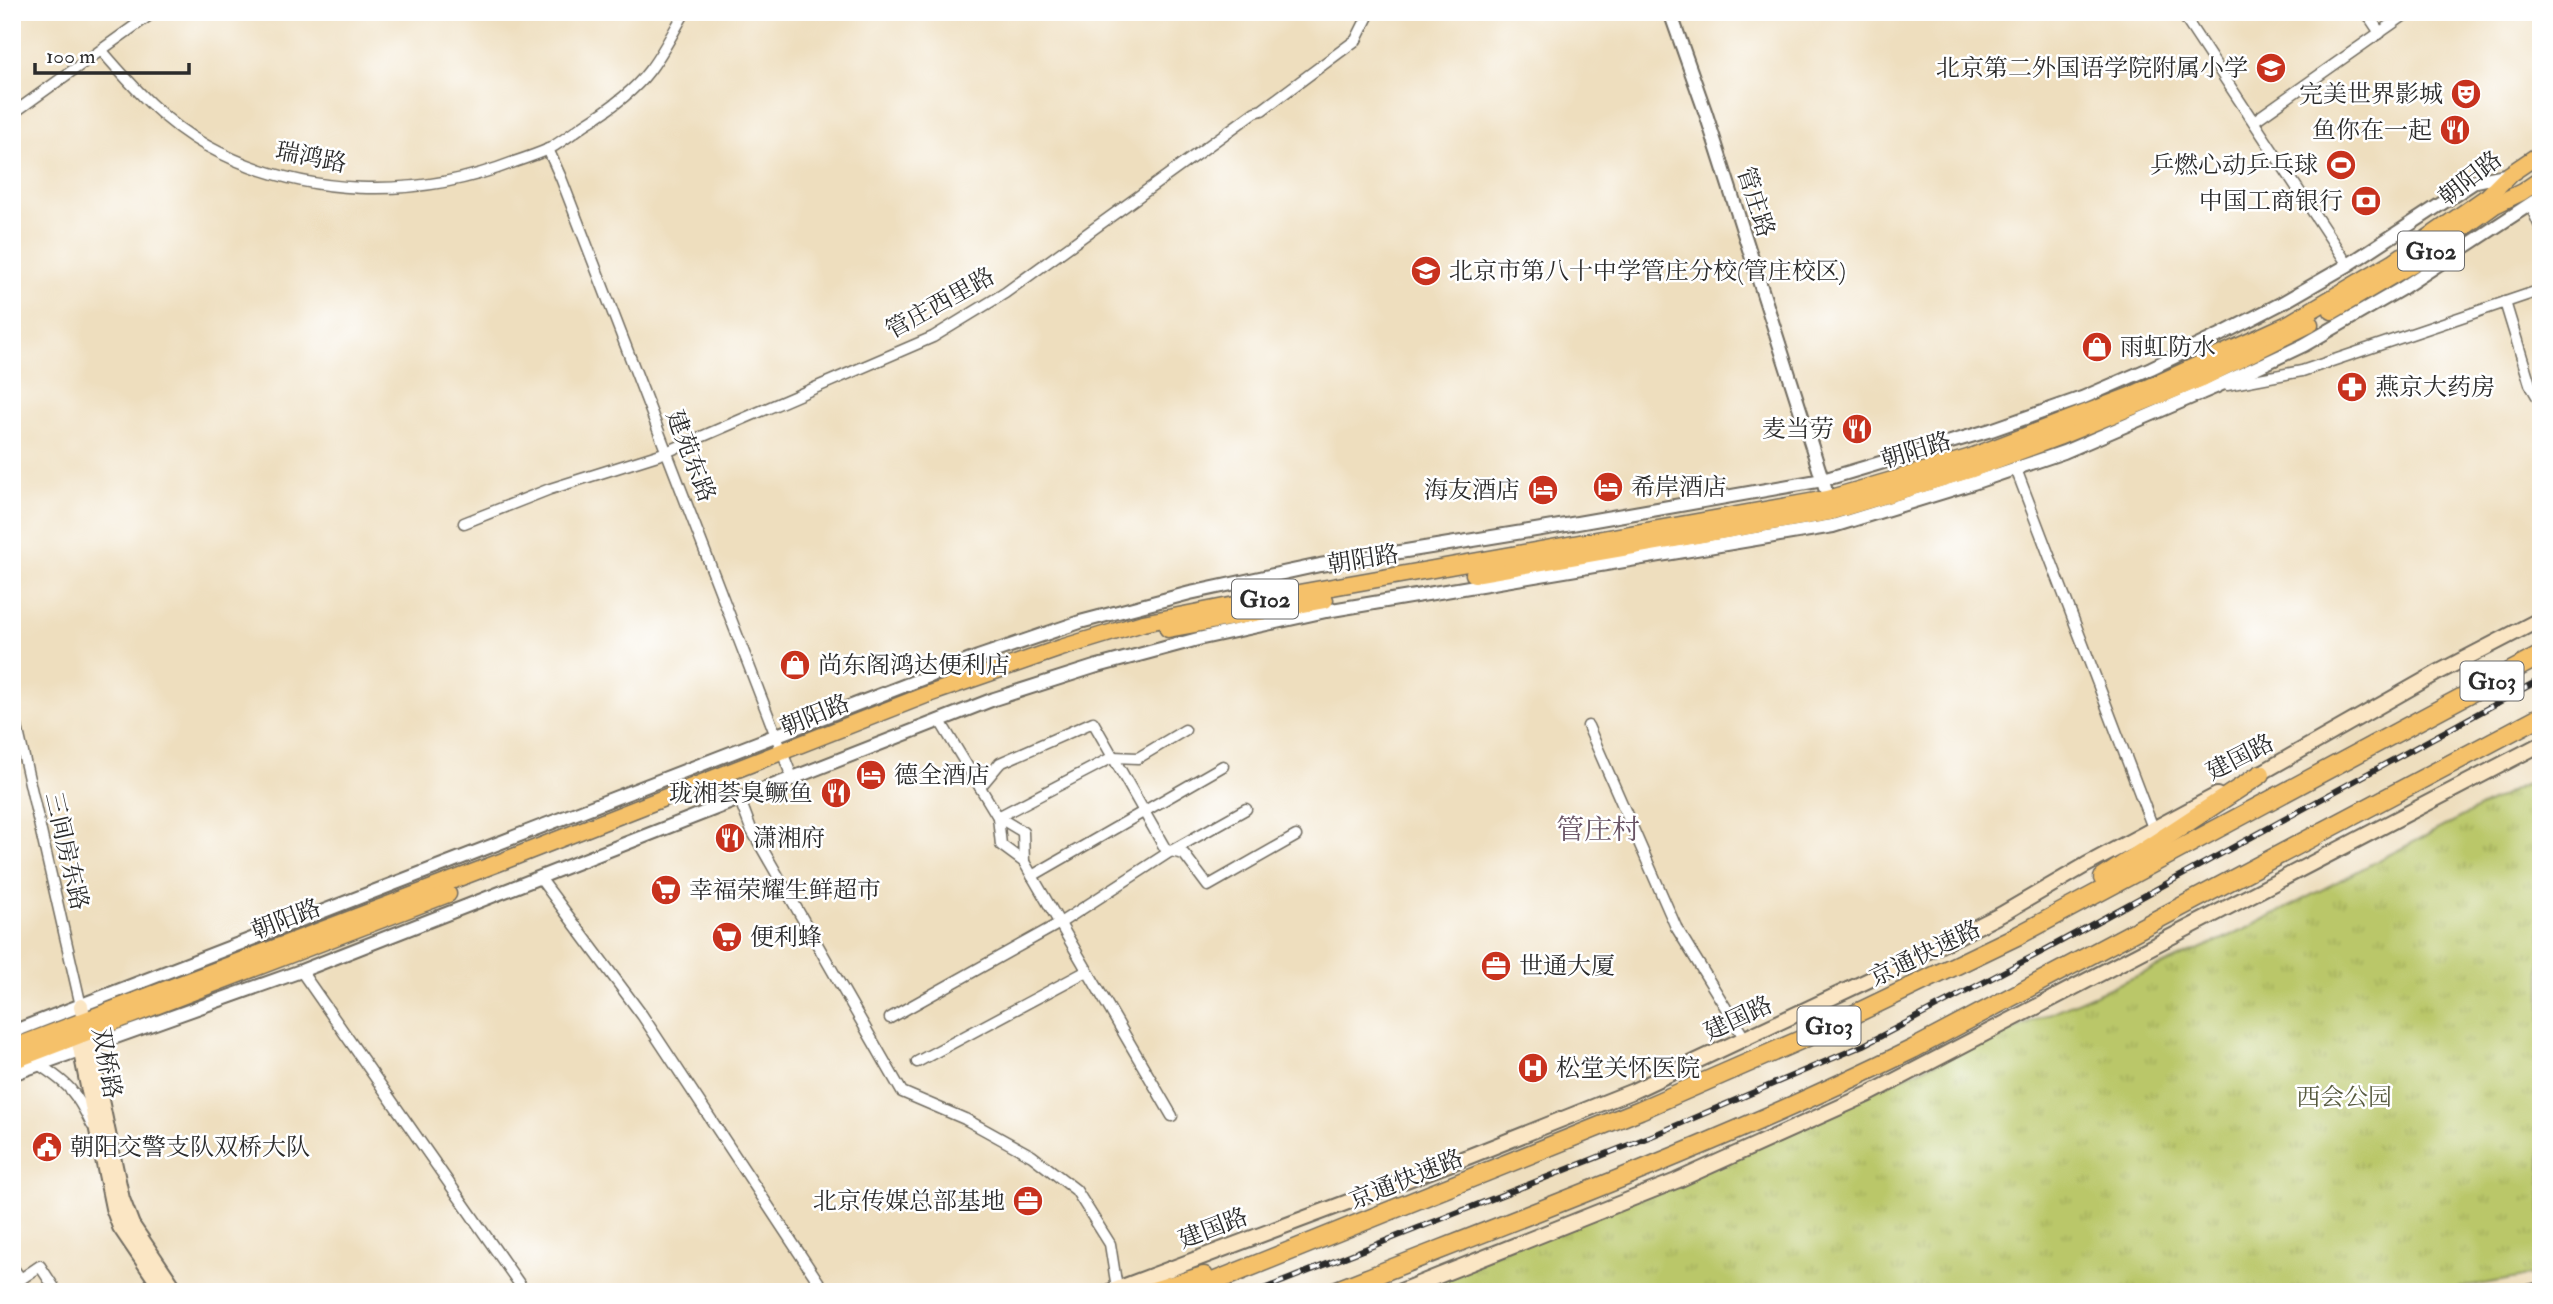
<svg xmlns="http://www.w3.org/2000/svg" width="2553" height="1304" font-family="'IM FELL Double Pica','Noto Serif SC',serif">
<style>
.grass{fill:url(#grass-tufts);stroke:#72794a;stroke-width:2}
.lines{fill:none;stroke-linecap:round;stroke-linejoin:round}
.minor-casing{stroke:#6f6a5e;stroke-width:13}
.tertiary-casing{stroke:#6f6a5e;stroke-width:16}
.secondary-casing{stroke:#6f6a5e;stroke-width:18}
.trunk-casing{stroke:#6f6a5e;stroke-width:19}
.motorway-casing{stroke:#6f6a5e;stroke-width:21}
.minor{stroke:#fff;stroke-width:10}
.tertiary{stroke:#fff;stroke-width:12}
.secondary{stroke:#fbe6c4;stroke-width:14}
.trunk{stroke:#f5c16b;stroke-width:16}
.motorway{stroke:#f5c16b;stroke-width:18}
.rail-casing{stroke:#2b2b2b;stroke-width:6}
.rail{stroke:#fff;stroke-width:3.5;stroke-dasharray:10;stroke-linecap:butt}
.labels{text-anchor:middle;stroke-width:5;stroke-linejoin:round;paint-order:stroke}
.shield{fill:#fff;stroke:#6b6b6b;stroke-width:2}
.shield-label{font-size:23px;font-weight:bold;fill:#2b2b2b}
.poi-label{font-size:24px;fill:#2b2b2b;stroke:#fff;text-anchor:start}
.street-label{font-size:24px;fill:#2b2b2b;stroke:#fff}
.park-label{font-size:24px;fill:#565a3e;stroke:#fff}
.quarter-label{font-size:28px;fill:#6a5566;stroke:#fff}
</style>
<defs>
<pattern id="grass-tufts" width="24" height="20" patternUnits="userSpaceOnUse" patternTransform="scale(1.75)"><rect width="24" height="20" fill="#bac769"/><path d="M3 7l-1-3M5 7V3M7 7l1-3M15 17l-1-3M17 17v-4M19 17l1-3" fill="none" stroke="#a0ab5b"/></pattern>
</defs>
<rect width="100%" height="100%" fill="#fff"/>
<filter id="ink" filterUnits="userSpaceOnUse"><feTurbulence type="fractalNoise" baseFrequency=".0143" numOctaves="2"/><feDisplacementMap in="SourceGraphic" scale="14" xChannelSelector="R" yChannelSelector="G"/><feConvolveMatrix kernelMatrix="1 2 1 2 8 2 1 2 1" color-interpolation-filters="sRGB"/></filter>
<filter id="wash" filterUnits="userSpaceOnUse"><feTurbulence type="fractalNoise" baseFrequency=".00686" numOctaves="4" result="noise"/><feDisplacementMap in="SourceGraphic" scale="28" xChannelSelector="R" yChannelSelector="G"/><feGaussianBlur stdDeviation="1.57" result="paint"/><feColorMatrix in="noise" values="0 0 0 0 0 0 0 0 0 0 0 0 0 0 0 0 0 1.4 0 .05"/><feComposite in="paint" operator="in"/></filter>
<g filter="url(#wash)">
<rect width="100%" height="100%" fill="#eedebe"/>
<!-- grass -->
<path class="grass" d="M2541,776V1274L2438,1292H1404L2246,929Z"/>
</g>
<g filter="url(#ink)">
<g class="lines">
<!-- minor casing -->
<g class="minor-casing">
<g id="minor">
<path d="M2181,12L2348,265"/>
<path d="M2366,12L2380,33"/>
<path d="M102,51C133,87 165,123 207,146C301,198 416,200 514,162C526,158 538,154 549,149C561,142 573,133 584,125C605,112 634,91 649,71C663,53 673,32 685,12"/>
<path d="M12,114L154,12"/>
<path d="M2254,121L2409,12"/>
<path d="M548,149L561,178L793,780"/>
<path d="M2530,204L2541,229"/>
<path d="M2505,302L2530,384L2541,403"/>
<path d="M2227,385L2302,371L2541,290"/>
<path d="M2016,469L2153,828"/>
<path d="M464,523L550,489L664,453L933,337L1005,293L1255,112L1262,110L1356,40L1370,12"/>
<path d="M12,705L81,1006"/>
<path d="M940,721L998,817L1001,845L1024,862L1023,832L998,817"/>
<path d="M1588,726L1676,927L1745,1039"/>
<path d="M980,787L1000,763L1093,722L1166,850L1184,854L1208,886L1296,836"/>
<path d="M740,800L751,829L902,1092L965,1119L1032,1156L1076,1190L1110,1244L1117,1288"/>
<path d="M998,817L1113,757L1138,758L1185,730"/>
<path d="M1024,862L1172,1116"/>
<path d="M1032,876L1223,766"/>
<path d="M540,878L642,1015L825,1292"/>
<path d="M301,971L525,1292"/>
<path d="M890,1018L1060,923L1171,851L1246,809"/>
<path d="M917,1062L1087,971"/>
<path d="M38,1064C69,1084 76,1092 92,1125"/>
<path d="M12,1267L21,1279"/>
<path d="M12,1285L40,1266L57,1292"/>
</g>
</g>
<!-- tertiary casing -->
<g class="tertiary-casing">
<g id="tertiary">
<path d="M1670,12L1706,114L1825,488"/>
<path d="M12,1032L978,657L1080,622L1190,593L1320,565L1566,525L1823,480L1991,430L2082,398L2151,368L2218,336L2282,303L2348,265L2476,181L2510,174"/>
<path d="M12,1074L301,971L994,699L1094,667L1198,639L1326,611L1833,526L1973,483L2064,452L2213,388L2304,345L2401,289L2541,197"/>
<path d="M2525,1292L2541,1289"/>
</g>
</g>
<!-- secondary casing -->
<g class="secondary-casing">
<g id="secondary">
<path d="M2254,777L2437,673L2541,619"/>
<path d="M81,1006L122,1199L132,1225L177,1292"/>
<path d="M76,1028L113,1208L120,1227L164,1292"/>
<path d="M1109,1292L1470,1156L1633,1091L1905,963L2002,914L2086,865L2217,795"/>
<path d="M1398,1292L1676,1181L1869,1094L2541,744"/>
</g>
</g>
<!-- trunk casing -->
<g class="trunk-casing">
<g id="trunk">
<path d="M2332,311L2417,261L2495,205L2522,192L2541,179"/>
<path d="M1474,574L1829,512L1912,487L1972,469L2058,437L2202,378L2310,324"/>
<path d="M1168,629L1325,600"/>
<path d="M12,1048L506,860L926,695L1061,648L1143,623L1265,599L1827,499L1968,458L2130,396L2288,324L2393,262L2488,196L2510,174L2541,153"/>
<path d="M12,1061L448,894"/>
</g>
</g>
<!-- motorway casing -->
<g class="motorway-casing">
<g id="motorway">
<path d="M2103,878L2261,774"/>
<path d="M1150,1292L1204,1276"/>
<path d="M1188,1292L1640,1110L1805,1038L2019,935L2541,655"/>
<path d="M1332,1292C1527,1215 1725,1142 1913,1049L2541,716"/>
</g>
</g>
<!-- minor -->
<use href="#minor" class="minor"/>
<!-- tertiary -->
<use href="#tertiary" class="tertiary"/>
<!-- secondary -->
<use href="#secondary" class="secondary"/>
<!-- trunk -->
<use href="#trunk" class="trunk"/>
<!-- motorway -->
<use href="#motorway" class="motorway"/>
<!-- rail casing -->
<g class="rail-casing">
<path id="rail" d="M1256,1292L1654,1135L1864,1045L2045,950L2541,679"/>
</g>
<!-- rail -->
<use href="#rail" class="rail"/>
</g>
</g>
<!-- icons -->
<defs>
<g id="school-disc" transform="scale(1.575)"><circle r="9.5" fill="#c8321e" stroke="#fff"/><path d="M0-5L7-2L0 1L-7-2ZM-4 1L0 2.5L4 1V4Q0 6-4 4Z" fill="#fff"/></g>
<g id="theatre-disc" transform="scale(1.575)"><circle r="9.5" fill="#c8321e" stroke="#fff"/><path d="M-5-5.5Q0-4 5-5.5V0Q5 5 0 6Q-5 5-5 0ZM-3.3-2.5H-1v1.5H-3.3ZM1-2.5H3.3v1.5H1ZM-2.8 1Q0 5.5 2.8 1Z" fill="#fff"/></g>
<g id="restaurant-disc" transform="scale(1.575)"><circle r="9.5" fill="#c8321e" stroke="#fff"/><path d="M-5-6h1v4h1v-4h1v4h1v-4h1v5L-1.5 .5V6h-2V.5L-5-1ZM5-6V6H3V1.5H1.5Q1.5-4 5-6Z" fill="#fff"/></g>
<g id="stadium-disc" transform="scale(1.575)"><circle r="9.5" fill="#c8321e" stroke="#fff"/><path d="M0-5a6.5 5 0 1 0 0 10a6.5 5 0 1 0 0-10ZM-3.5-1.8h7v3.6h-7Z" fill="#fff"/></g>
<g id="bank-disc" transform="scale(1.575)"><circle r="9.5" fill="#c8321e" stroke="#fff"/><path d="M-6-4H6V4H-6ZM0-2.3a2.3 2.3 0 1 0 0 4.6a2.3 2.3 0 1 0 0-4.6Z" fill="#fff"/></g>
<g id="shop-disc" transform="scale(1.575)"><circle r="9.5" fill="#c8321e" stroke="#fff"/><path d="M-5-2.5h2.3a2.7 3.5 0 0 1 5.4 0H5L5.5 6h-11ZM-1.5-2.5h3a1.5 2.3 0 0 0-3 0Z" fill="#fff"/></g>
<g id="pharmacy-disc" transform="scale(1.575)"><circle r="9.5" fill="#c8321e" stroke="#fff"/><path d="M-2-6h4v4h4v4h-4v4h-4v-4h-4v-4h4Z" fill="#fff"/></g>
<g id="hotel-disc" transform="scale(1.575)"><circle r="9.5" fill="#c8321e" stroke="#fff"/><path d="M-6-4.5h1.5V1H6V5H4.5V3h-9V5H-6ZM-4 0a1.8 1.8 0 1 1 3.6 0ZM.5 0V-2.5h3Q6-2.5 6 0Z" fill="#fff"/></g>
<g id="supermarket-disc" transform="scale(1.575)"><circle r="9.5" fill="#c8321e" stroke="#fff"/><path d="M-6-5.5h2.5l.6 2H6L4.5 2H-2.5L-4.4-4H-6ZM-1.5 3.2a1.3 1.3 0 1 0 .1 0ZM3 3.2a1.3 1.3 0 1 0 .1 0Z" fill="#fff"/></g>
<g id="office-disc" transform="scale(1.575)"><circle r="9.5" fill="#c8321e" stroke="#fff"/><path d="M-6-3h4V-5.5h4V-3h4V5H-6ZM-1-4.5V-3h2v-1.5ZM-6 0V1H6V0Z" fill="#fff"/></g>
<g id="hospital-disc" transform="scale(1.575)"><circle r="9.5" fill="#c8321e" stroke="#fff"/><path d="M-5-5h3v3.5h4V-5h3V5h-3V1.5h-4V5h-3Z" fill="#fff"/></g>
<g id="civic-disc" transform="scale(1.575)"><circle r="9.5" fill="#c8321e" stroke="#fff"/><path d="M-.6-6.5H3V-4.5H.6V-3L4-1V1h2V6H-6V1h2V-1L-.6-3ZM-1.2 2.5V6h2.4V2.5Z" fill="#fff"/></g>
</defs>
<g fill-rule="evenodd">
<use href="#school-disc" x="2271" y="68"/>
<use href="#theatre-disc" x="2466" y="94"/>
<use href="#restaurant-disc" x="2455" y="130"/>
<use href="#stadium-disc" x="2341" y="165"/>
<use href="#bank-disc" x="2366" y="201"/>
<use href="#school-disc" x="1426" y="271"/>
<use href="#shop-disc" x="2097" y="347"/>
<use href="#pharmacy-disc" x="2352" y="387"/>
<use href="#restaurant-disc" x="1857" y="429"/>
<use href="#hotel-disc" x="1608" y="487"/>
<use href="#hotel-disc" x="1543" y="490"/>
<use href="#shop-disc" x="795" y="665"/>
<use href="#hotel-disc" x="871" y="775"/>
<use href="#restaurant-disc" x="836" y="793"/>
<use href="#restaurant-disc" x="730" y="838"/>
<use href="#supermarket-disc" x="666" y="890"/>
<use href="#supermarket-disc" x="727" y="937"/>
<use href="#office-disc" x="1496" y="966"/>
<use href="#hospital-disc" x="1533" y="1068"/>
<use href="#civic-disc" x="47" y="1147"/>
<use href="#office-disc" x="1028" y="1201"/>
</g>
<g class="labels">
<!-- shield labels -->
<g class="shield">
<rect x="2398" y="231.5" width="66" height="39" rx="5"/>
<rect x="1232" y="579.5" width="66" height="39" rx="5"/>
<rect x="2460.5" y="661.5" width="63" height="39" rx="5"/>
<rect x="1797.5" y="1006.5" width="63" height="39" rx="5"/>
</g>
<g class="shield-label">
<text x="2431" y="259">G102</text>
<text x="1265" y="607">G102</text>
<text x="2492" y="689">G103</text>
<text x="1829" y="1034">G103</text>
</g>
<!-- poi labels -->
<g class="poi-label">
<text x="2248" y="76" text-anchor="end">北京第二外国语学院附属小学</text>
<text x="2443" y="102" text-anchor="end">完美世界影城</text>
<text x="2432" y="138" text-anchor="end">鱼你在一起</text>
<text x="2318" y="173" text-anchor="end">乒燃心动乒乓球</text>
<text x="2343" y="209" text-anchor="end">中国工商银行</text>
<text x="1449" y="279">北京市第八十中学管庄分校(管庄校区)</text>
<text x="2120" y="355">雨虹防水</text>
<text x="2375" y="395">燕京大药房</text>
<text x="1834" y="437" text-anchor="end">麦当劳</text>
<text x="1631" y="495">希岸酒店</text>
<text x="1520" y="498" text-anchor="end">海友酒店</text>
<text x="818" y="673">尚东阁鸿达便利店</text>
<text x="894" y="783">德全酒店</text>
<text x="813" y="801" text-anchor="end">珑湘荟臭鳜鱼</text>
<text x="753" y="846">潇湘府</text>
<text x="689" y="898">幸福荣耀生鲜超市</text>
<text x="750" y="945">便利蜂</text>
<text x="1519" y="974">世通大厦</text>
<text x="1556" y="1076">松堂关怀医院</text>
<text x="70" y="1155">朝阳交警支队双桥大队</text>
<text x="1005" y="1209" text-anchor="end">北京传媒总部基地</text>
</g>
<!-- street labels -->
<g class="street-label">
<text transform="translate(311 157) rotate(11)" y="8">瑞鸿路</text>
<text transform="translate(2470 178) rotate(-38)" y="8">朝阳路</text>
<text transform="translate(1756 202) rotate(72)" y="8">管庄路</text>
<text transform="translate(940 303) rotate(-29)" y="8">管庄西里路</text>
<text transform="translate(1916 450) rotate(-17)" y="8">朝阳路</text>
<text transform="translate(691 456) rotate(69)" y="8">建苑东路</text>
<text transform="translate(1363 559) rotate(-9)" y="8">朝阳路</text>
<text transform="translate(815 715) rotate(-22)" y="8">朝阳路</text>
<text transform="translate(2240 757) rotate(-27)" y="8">建国路</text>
<text transform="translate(67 851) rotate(77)" y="8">三间房东路</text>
<text transform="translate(286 919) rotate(-21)" y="8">朝阳路</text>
<text transform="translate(1925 953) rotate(-26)" y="8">京通快速路</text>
<text transform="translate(1738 1018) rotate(-25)" y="8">建国路</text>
<text transform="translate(107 1063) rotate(80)" y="8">双桥路</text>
<text transform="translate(1406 1179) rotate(-22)" y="8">京通快速路</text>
<text transform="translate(1213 1228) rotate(-21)" y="8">建国路</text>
</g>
<!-- park labels -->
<g class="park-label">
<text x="2344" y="1105">西会公园</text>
</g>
<!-- quarter labels -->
<g class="quarter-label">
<text x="1598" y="839">管庄村</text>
</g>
</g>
<!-- margin -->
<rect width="2553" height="1304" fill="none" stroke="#fff" stroke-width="42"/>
<!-- scale -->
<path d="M35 63v10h154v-10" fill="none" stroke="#2b2b2b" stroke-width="3.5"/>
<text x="46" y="63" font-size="21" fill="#2b2b2b" stroke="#ffffff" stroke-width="5" paint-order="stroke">100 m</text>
</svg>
